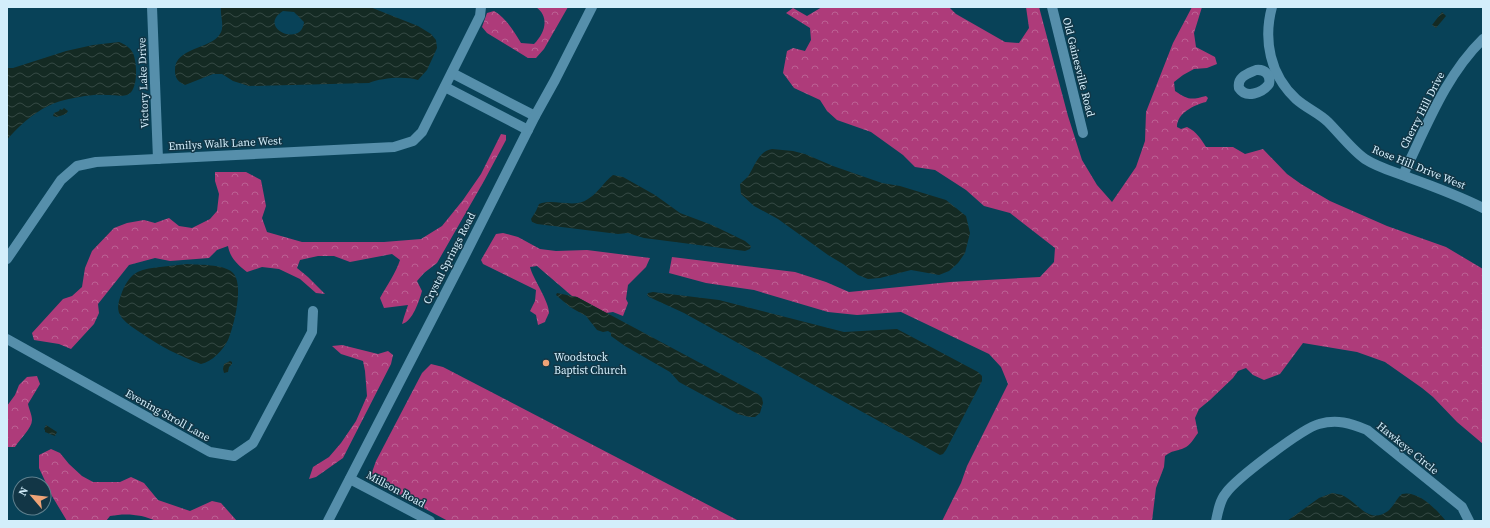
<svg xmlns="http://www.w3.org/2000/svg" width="1490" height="528" font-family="'Source Serif 4',serif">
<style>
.forest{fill:url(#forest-crowns)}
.water{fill:url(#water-waves);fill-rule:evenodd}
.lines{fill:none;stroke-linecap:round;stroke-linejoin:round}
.minor{stroke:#568fab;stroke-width:10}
.poi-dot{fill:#efa377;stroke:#123646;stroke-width:1.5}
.labels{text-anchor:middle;stroke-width:3;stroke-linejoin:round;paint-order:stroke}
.street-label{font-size:11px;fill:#d3eefb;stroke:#123646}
.poi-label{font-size:11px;fill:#d3eefb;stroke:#123646;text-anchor:start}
</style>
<defs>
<pattern id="forest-crowns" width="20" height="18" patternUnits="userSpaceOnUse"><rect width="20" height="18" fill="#ae3b7a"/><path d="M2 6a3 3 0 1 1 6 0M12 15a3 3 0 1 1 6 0" fill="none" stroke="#bc6194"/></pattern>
<pattern id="water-waves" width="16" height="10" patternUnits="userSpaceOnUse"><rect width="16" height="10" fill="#142a23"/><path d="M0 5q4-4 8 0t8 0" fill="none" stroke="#354944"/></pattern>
</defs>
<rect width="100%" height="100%" fill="#084258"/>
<!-- forest -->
<g class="forest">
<path d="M536,7H568L544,49L536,58H528L487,33L482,27L487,13L494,11C506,18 513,30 521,43L534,44C545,33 550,17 536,7Z"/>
<path d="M822,7H949L956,14L1005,42L1019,43L1029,28L1026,7H1039L1068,116L1082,160L1097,185L1112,202L1136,167L1145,141L1146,112L1173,43L1192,7H1202L1194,33L1196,47L1215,57L1217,64L1207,68L1194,69L1183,75L1174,82L1175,91C1188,100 1191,100 1206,96L1208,98L1206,102C1194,105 1177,113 1177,127L1181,129L1187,127C1197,132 1201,139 1206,147H1233L1245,154L1263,149L1287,174L1301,184L1330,201L1387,226L1446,247L1483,269V444L1457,422L1433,397L1422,388L1385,362L1357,352L1303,343L1280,374L1264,380L1253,375L1246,368L1238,371L1233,378L1210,400L1199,409L1195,418L1198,433C1194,438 1190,446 1184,448C1175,452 1175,449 1165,456L1164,467L1156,488L1152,521H942L961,483L967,466L1008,384L1001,367L989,354L901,312L857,315L828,312L754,290L706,283L669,273L672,257L795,272L826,282L849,292L950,282L1040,277L1054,262L1055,248L1010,213L984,206L966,190L935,170L915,167L903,155L871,132L837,120L827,111L820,100L794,88L783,73L787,51L793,48L805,51L811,40L810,28L786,13L793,8L807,16Z"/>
<path d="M501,134L506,135V140L484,181L437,263L424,273L417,281L422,291C419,301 413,321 402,324L404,317L408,305L384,308L380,298C387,285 396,273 400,260L392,254L350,262L334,256H318L300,260L297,268L308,277L325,294L316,293L300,279L279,269L262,267L247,272C238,265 230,258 228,246L217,250L209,258L170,261L155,258L129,265L98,304L99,313L94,324L71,349L59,344L34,340L32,333L63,299L72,296L82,287L85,268L92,251L114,228L127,223L144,220L155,223L169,218L179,226L192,228L210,219L217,211L219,194L215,181V172H246L261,180L266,206L262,218L267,232L302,242H384L421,239L442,226L463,200L481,174Z"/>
<path d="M503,233L518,237L540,249L556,251L587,250L650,258L646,267L628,285L626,299L628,303L623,316L613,312L606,313L577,297L572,296L537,266L530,267C533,279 549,301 549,313C548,315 546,319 545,322L538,325L536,315L530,311L535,301L536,290L483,264L481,260L496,234Z"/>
<path d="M342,345L378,354L388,351L393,355L391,364L343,458L316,477L309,479L313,467L329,457L341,443L356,421L367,396L365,371L363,361L341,354L332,346Z"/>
<path d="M431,364L443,367L739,521H448L375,482L371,475L376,461L422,373Z"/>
<path d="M37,376L40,384L28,404C29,409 32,415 32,420C32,428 20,439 15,447H7V406L15,395L19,385L27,377Z"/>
<path d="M51,449L60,453L69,464L82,476L93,482H120L131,477L144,483L158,500L190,511L212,501L221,503L237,521H156C142,514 125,513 110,516L106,521H67L52,496L39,468V455Z"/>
</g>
<!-- water -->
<g class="water">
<path d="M221,7H370L418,26L431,34L436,40L437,48L433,57L427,70L418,80C405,76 381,78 369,83L249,86L233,81L222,74H213L185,85C178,82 175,78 175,71C174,47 210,50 220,34C225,27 220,16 221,7ZM283,11L294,12L304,22C302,48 256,28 283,11Z"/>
<path d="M1442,12L1446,16L1436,28L1432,25Z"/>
<path d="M119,42C124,44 130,47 133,53C137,62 139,91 127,95C122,97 101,94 94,95C83,96 65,99 55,103C38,109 18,126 7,140V68H13L66,51L93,45Z"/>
<path d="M64,108L68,111L66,114L57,117L53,116L54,113L59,111L60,109L62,110Z"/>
<path d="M772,149L793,151L805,154L833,166L882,183L900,186L946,200L966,216L970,233L965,253L958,263L949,271L939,275L911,270L880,278L868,279L858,275L843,264L828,255L778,219L754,206L741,194L740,184C743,181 747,178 749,175C755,165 759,151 772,149Z"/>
<path d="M613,175L623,177L655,195L680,213L712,225L745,241L751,246L750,249L745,251L644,238L628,233L618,234L537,224L532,222L531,219L536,211L539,204C554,198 574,209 588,199C598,193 604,182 613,175Z"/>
<path d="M187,264C199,265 223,264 232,272C245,282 234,327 228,340C223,350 212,362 201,364C179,356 160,346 141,333C134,328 127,324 122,318C116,310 118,303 121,295C129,273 138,269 160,267C169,266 178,265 187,264Z"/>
<path d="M653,292L719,300L844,332L897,329L978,372L982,376V381L946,450L943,454L940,455L684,313L649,297L647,295L648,293Z"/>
<path d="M557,293L577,297L758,394L762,398L763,403L760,413L755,417H749L738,414L679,382L670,372L625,346L611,336V333L608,331L603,332L597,330L586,316L570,307L556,295Z"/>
<path d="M230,361L232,362V364L229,367L228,372L224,373L223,369L224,364Z"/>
<path d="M46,425L57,432L55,436L45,432V430L44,429Z"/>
<path d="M1332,493C1336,494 1341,494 1344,496C1358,503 1369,525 1388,511C1394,506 1396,499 1402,494C1418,490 1436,509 1446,521H1287L1319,498Z"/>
</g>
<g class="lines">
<!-- minor -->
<g class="minor">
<path d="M152,7L158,159"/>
<path d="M1052,7L1083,133"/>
<path d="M1272,7C1263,40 1270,75 1296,99C1306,108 1319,113 1328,122C1339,133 1353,151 1365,159C1379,168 1395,172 1410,178C1435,187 1459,196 1483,208"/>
<path d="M1256,70C1265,69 1271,75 1269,84C1262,93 1246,99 1239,88C1237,77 1247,74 1256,70Z"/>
<path d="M452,73L535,116"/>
<path d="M445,87L528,130"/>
<path d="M1403,175C1426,128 1445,76 1483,39"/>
<path d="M7,259L61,180L77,166L96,162L394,147L413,141L422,132L480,16L481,7"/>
<path d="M7,339L210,452L234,456L253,443L312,332L313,311"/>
<path d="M350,479L430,521"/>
<path d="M328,521L463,259L535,116L555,80L592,7"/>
<path d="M1216,521C1218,511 1220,500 1226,493C1237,478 1303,428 1319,424C1337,419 1350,423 1367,430L1462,507L1469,521"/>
</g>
</g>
<!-- markers -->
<circle class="poi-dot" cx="546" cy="363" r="4"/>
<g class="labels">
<!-- street labels -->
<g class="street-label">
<text transform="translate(1079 67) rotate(76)" y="4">Old Gainesville Road</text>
<text transform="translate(143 83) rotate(-92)" y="4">Victory Lake Drive</text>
<text transform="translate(1422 110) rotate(-63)" y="4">Cherry Hill Drive</text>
<text transform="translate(225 143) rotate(-3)" y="4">Emilys Walk Lane West</text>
<text transform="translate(1419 167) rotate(22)" y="4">Rose Hill Drive West</text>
<text transform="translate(449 258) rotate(-63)" y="4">Crystal Springs Road</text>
<text transform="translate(168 415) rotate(29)" y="4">Evening Stroll Lane</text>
<text transform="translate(1408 448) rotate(39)" y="4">Hawkeye Circle</text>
<text transform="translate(396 489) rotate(28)" y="4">Millson Road</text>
</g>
<!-- poi labels -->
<g class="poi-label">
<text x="554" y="361">Woodstock<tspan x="554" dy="13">Baptist Church</tspan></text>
</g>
</g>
<!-- border -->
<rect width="1490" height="528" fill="none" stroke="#d3eefb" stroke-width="16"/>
<!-- north arrow -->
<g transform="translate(32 496) rotate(298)"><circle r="19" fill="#123646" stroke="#5f808e"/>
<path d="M0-3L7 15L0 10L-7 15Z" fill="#efa377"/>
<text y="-6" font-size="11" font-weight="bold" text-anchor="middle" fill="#d3eefb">N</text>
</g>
</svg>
